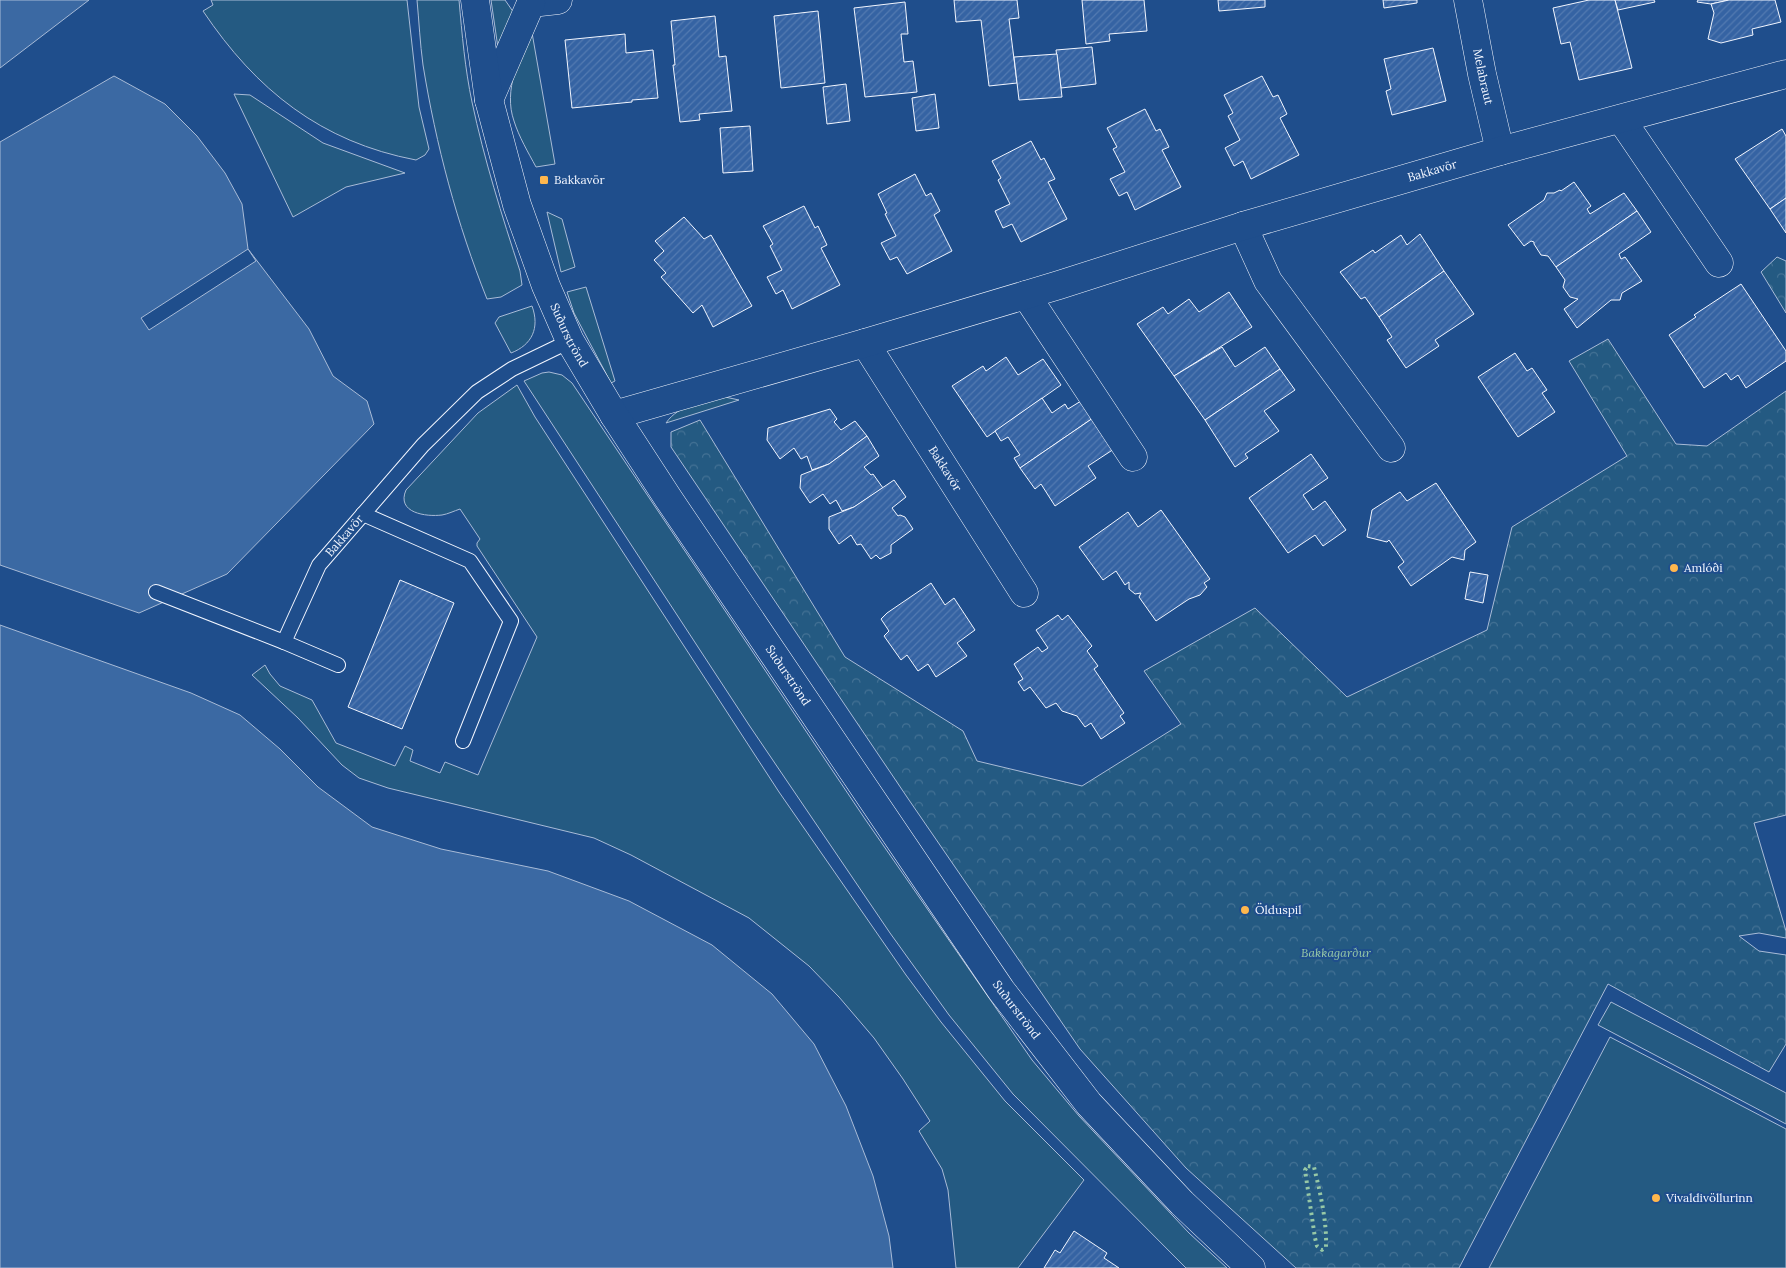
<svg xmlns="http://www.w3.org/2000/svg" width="1786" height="1268" font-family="Lora,serif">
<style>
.green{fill:#245a82;stroke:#a8bbd7}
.park{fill:url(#park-crowns);stroke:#a8bbd7}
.water{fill:#3b69a3;stroke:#a8bbd7}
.pier{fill:#1f4e8c;stroke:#a8bbd7}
.building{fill:url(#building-hatch);stroke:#f2f6ff}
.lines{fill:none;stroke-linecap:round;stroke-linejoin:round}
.lane-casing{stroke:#f2f6ff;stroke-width:16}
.street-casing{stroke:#f2f6ff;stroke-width:29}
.secondary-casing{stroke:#f2f6ff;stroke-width:29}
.lane{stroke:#1f4e8c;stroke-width:14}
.street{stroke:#1f4e8c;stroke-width:28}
.secondary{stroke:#1f4e8c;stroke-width:28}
.hedge{stroke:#97c8a6;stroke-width:4;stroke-dasharray:2.5 4;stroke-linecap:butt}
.poi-dot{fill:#ffb74d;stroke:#1f4e8c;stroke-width:2}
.labels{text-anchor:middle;stroke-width:4;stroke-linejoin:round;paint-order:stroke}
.street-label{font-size:12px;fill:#f2f6ff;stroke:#1f4e8c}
.poi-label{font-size:12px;fill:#f2f6ff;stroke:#1f4e8c;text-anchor:start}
.park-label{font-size:12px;font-style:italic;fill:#97c8a6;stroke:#1f4e8c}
</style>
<defs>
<pattern id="park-crowns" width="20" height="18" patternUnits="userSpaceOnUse" patternTransform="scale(1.25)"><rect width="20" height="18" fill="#245a82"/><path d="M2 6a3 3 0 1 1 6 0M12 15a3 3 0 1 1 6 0" fill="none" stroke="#447295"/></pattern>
<pattern id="building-hatch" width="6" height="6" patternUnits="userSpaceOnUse" patternTransform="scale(1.25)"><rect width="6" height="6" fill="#3563a3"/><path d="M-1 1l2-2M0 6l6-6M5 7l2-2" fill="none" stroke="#537ab1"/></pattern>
</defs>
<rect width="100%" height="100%" fill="#1f4e8c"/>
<!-- green -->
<g class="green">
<path d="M211,0H407L419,107L429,149L425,155L416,160C321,142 256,90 203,11L213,5Z"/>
<path d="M417,0H459C462,34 465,69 472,102C484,159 502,216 520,271L522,285L501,297L487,299C457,224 436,145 423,65C420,43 419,21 417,0Z"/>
<path d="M491,0H505L514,13L498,48Z"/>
<path d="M531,27L555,164L536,167C528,152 519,137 514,121C503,90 520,56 531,27Z"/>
<path d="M234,94L250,95L323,143L405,173L346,187L293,217Z"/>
<path d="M547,212L562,219L575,267L561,272Z"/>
<path d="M586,287L615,381L611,383L574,313L567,292Z"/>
<path d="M532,306C540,328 532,345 511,353L495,323L499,317Z"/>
<path d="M549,372L562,375L572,383L865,819L1032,1060L1079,1116L1189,1233L1227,1268H1186L1013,1094L949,1015L890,933L749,725L524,381L542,373Z"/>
<path d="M517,385L535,417L779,792L906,975L941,1022L1005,1101L1084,1180L1018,1268H956L948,1190L942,1169L919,1131L930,1121L903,1079L874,1038L839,997L809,966L749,918L631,855L594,838L388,788L359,778L342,765L298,718L252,675L265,665L270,674L280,686L312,700L336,743L395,766L405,746L413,750L410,761L440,773L445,762L478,775L537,637L477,546V543L480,539L460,509C454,511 448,514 442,515C426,517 396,513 406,490L478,413Z"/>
<path d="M725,397L739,400L666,423C679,404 704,402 725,397Z"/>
<path d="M1611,1002L1786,1093V1124L1598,1025Z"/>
<path d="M1610,1037L1786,1129V1268H1489Z"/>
</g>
<!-- park -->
<g class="park">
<path d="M1777,257L1786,261V313L1761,272Z"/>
<path d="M1608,339L1676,444L1707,446L1786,391V815L1754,823L1786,931V938L1759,933L1739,936L1759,951L1786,955V1044L1769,1072L1608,984L1459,1268H1296L1186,1168L1080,1049L909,800L671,447V432L700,420L845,657L963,731L977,761L1082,786L1181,724L1144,671L1255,608L1347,697L1487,630L1512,527L1627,456L1569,361Z"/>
</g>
<!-- water -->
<g class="water">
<path d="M0,0H89L0,68Z"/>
<path d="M114,76L165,104L197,136L225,173L242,204L248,249L309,329L333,376L367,401L374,424L227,574L139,613L0,565V142Z"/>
<path d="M0,625L191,693L240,715L280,749L318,787L372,827L441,849L548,871L629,901L712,945L772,994L814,1044L846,1106L873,1176L889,1236L893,1268H0Z"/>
</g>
<!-- pier -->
<path class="pier" d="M248,249L256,261L149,330L141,318Z"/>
<!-- building -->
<g class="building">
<path d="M954,0H1017L1019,18L1009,19L1017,83L989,86L981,20L956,22Z"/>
<path d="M1082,0H1144L1147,31L1109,34L1110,41L1086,44Z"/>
<path d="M1218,0H1265V7L1219,11Z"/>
<path d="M1383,0H1417V3L1384,8Z"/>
<path d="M1589,0H1615L1632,68L1579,80L1570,42L1561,44L1553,8Z"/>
<path d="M1615,0H1654L1655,2L1618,10Z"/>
<path d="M1698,0H1729L1711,4L1697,2Z"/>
<path d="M1729,0H1775L1781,22L1752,29L1753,35L1721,43L1708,39L1714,13L1711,4Z"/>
<path d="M905,2L908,34H901L904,62L913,61L917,92L865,97L854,8Z"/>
<path d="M818,11L825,83L781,88L774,16Z"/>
<path d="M715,16L719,57L726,56L732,111L699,114L700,120L680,122L673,65H675L671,21Z"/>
<path d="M625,34L626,53L653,50L658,98L632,100V102L572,108L565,40Z"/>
<path d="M1092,47L1096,84L1061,88L1056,50Z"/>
<path d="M1433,48L1446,101L1392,115L1386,91L1391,89L1384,59Z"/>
<path d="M1057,54L1062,97L1019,100L1014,57Z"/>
<path d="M1262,76L1273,97L1278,95L1287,114L1280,118L1299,155L1251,179L1243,161L1234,166L1225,148L1240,140L1228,116L1233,113L1224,95Z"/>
<path d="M846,84L850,121L827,124L823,87Z"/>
<path d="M935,94L939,128L916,131L912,98Z"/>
<path d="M1145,109L1156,131L1160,129L1169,147L1162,150L1181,187L1135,210L1127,192L1119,196L1110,179L1125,172L1113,149L1117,147L1107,128Z"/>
<path d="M750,126L753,171L723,173L720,128Z"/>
<path d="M1782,129L1786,136V198L1770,209L1735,159Z"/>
<path d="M1031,141L1041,160L1044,158L1055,179L1048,182L1067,219L1021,242L1012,224L1003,228L995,211L1010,204L998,180L1001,178L992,161Z"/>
<path d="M915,174L926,196L931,193L940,211L934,215L952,251L907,274L897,257L890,260L881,243L896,236L885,214L887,213L878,194Z"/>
<path d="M1574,182L1591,206L1587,209L1590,214L1624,193L1637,211L1556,267L1548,256L1541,255L1534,244V242L1531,241L1524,246L1508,225L1544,200L1547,193H1554L1560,190L1561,191Z"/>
<path d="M1786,198V233L1770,209Z"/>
<path d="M804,206L815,228L818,226L827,245L821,248L840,285L792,309L783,290L776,294L767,277L782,270L770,246L773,244L763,226Z"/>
<path d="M1637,211L1651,232L1619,254L1621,259L1625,257L1642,281L1622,293L1620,300H1611L1577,328L1564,309L1578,299L1570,297L1563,287L1565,280L1556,267Z"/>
<path d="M684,217L704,239L711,235L752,306L713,327L702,305L693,313L661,277L666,273L654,260L664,251L655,241Z"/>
<path d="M1420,234L1444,271L1379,317L1365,297L1361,299L1340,272L1373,250L1375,253L1401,235L1407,245Z"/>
<path d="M1444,271L1474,314L1435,340L1439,346L1406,368L1387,340L1392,337L1379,317Z"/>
<path d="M1741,284L1786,351V361L1746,388L1738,375L1731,380L1726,373L1704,388L1669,335L1696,317L1694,315Z"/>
<path d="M1229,292L1252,327L1174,376L1137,324L1163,307L1168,314L1189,299L1199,312Z"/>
<path d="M1222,347L1235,367L1265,347L1280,369L1205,420L1174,376Z"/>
<path d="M1515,353L1527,371L1532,368L1547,390L1542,393L1555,412L1518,437L1478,377Z"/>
<path d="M1006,357L1018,375L1043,359L1061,385L987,437L952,386L983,366L986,371Z"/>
<path d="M1280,369L1295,390L1264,411L1279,431L1245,454L1248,458L1235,467L1205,420Z"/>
<path d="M1042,398L1052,413L1065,404L1068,409L1081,401L1093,418L1020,468L1014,458L1020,455L1008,437L1001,441L995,431Z"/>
<path d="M830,409L837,419L834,422L841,430L855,421L867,436L829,464L812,470L807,456L801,459L794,448L780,459L767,440L768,428Z"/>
<path d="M1093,418L1114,449L1088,466L1096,478L1055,506L1041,484L1035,489L1020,468Z"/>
<path d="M867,436L879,456L864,467L871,475L873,474L883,488L854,507L842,511L836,500L830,504L823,494L810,503L800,488L801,475L829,464Z"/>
<path d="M1311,454L1328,478L1303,495L1313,510L1325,501L1346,530L1323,546L1315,535L1288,553L1249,498Z"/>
<path d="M894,480L906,497L892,508L898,516L900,515L905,517L913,529L891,545V553L880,559L876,555L871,559L861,544L857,545L851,535L839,544L829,529V517L854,507Z"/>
<path d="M1436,483L1476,542L1465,550L1464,560L1452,557L1411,586L1398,567L1404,562L1389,540L1387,542L1367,537L1372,510L1400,492L1407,501Z"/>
<path d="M1161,510L1210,579L1204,583L1207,587L1200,595L1189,599L1156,621L1139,597L1141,593L1135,594L1129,589V582L1125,585L1116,571L1103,580L1079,547L1128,512L1138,527Z"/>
<path d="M1470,572L1488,575L1483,603L1465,599Z"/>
<path d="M400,580L454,603L402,729L348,707Z"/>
<path d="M931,583L945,605L954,598L975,630L957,643L967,656L936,677L928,664L918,671L907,655L901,660L884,636L889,631L881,619L887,613Z"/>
<path d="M1058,615L1062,620L1068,615L1092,646L1087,651L1098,666L1094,669L1124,713L1120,716L1125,723L1101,739L1091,723L1085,727L1077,716L1062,711L1056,703L1046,708L1030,687L1024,691L1018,682L1023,679L1014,664L1038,647L1042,652L1048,648L1036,630Z"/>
<path d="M1074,1231L1107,1253L1104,1258L1119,1268H1044L1055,1250L1060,1253Z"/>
</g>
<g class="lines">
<!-- lane casing -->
<g class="lane-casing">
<g id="lane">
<path d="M363,514L470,561L511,621L463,741"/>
<path d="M156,592L284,642"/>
<path id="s1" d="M338,665L284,642L319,565L423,445L477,392L512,369L570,341"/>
</g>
</g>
<!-- street casing -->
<g class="street-casing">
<g id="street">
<path id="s2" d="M1468,0L1482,74L1500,151"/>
<path d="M531,3L558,0"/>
<path d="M489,100L531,3"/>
<path d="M1621,119L1719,263"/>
<path d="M1243,226L1268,281L1391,448"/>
<path d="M1026,295L1133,457"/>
<path id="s3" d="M865,343L1024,593"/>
<path id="s4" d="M614,415L865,343L1059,285L1243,226L1500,151L1786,74"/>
</g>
</g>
<!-- secondary casing -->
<g class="secondary-casing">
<g id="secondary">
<path id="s5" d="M475,0L489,100L517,205L546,286L570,341L614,415L668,498L1001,990L1089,1104L1182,1203L1251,1268"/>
</g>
</g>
<!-- lane -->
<use href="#lane" class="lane"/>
<!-- street -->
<use href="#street" class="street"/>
<!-- secondary -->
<use href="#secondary" class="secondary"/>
<!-- hedge -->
<path class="hedge" d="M1308,1166L1314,1167C1320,1192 1327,1221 1326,1247L1322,1250L1317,1246L1315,1238L1305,1170Z"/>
</g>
<!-- markers -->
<g class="poi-dot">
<rect x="539" y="175" width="10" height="10" rx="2.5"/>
<circle cx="1674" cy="568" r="5"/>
<circle cx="1245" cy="910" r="5"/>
<circle cx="1656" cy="1198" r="5"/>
</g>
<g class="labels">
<!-- street labels -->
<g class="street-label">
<text dy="4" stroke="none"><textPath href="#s2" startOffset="78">Melabraut</textPath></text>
<text dy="4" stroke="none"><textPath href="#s4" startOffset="854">Bakkavör</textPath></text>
<text dy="4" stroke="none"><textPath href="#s5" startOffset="350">Suðurströnd</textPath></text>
<text dy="4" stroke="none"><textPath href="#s3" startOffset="149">Bakkavör</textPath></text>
<text dy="4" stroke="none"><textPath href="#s1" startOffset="182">Bakkavör</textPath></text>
<text dy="4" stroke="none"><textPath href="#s5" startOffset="755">Suðurströnd</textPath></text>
<text dy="4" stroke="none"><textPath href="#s5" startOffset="1160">Suðurströnd</textPath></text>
</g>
<!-- poi labels -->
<g class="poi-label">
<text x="554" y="184">Bakkavör</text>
<text x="1684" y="572">Amlóði</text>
<text x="1255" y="914">Ölduspil</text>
<text x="1666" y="1202">Vivaldivöllurinn</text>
</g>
<!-- park labels -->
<g class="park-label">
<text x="1336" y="957">Bakkagarður</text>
</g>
</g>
</svg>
